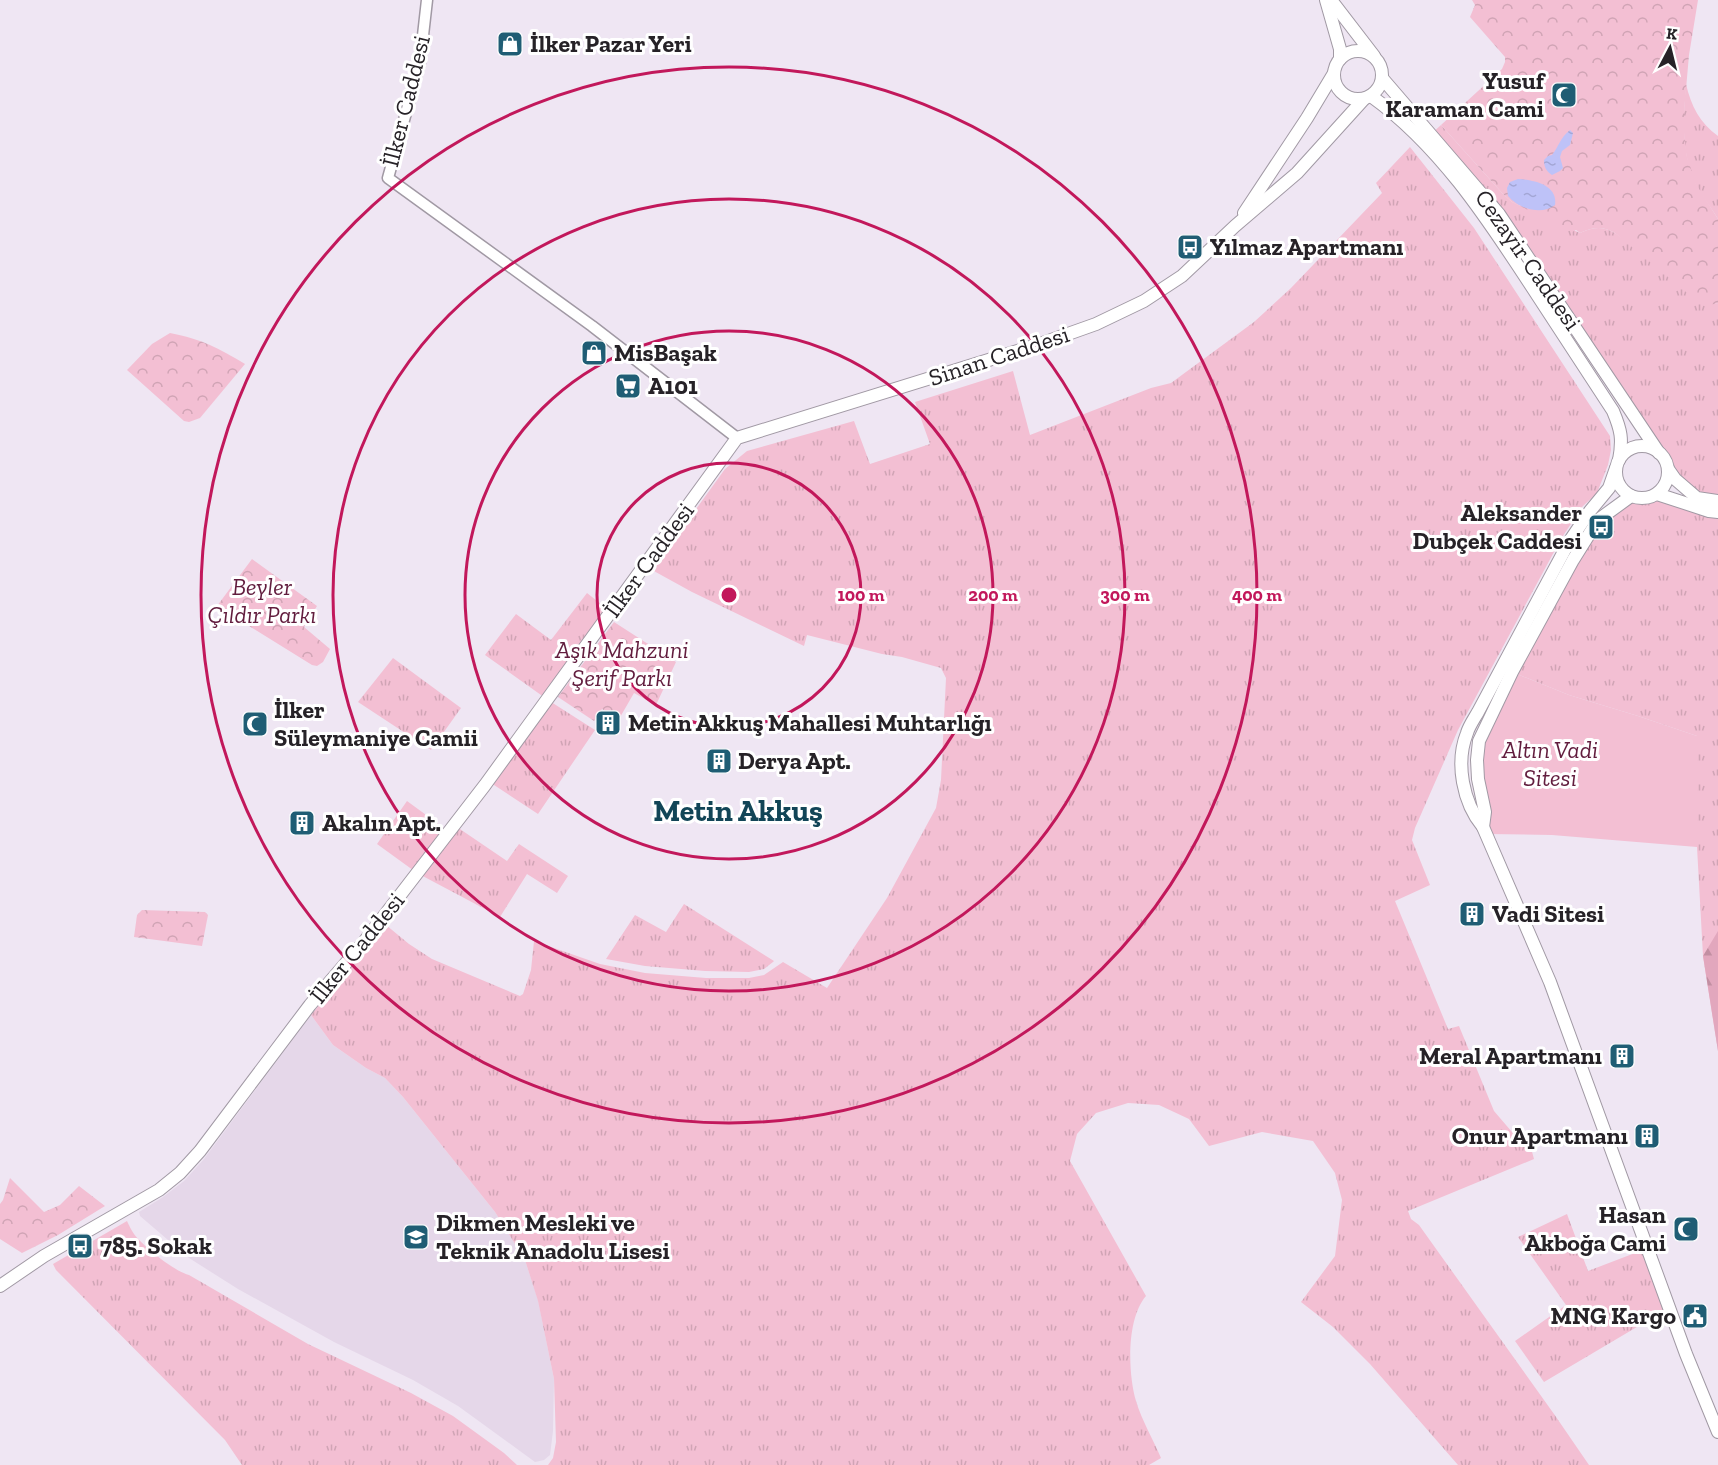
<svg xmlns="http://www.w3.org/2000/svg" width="1718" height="1465" font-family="'Zilla Slab',serif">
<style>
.built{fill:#e5d7e9}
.grass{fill:url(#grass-tufts)}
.forest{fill:url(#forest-firs)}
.park{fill:url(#park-crowns)}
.garden{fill:#f3bfd3}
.water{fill:url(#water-ripples)}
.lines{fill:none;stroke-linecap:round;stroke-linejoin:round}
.tertiary-casing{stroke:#a199a4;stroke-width:13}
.secondary-casing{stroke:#a199a4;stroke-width:14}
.tertiary{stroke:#fff;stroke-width:10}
.secondary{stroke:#fff;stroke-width:12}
.ring{fill:none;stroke:#c2185b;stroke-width:3}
.labels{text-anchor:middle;stroke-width:6;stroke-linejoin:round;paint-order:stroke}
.poi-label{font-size:24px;font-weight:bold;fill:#262227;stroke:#fff;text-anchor:start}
.street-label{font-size:24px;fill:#262227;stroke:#fff}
.park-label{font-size:24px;font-style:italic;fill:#621d3e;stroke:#fff}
.district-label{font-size:30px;font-weight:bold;fill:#124557;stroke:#fff}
.centre{fill:#c2185b;stroke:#fff;stroke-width:3}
.ring-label{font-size:18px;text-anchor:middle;font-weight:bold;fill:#c2185b;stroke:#fff;stroke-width:6;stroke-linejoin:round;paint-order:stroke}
</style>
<defs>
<pattern id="grass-tufts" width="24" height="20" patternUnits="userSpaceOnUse" patternTransform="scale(1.5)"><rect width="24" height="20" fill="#f3bfd3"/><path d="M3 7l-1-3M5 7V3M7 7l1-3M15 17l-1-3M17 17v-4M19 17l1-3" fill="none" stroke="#d0a4b5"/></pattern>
<pattern id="forest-firs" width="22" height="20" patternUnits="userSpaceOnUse" patternTransform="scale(1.5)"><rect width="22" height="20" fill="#e2a7bd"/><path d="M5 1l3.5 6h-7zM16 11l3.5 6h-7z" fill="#c28fa2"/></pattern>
<pattern id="park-crowns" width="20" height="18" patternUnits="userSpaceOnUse" patternTransform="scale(1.5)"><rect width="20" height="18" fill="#f3bfd3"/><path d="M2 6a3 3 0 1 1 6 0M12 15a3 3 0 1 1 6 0" fill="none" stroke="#d0a4b5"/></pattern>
<pattern id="water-ripples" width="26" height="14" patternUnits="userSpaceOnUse" patternTransform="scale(1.5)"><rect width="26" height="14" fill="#bec2f8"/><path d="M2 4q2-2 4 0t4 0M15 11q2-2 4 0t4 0" fill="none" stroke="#a3a6d5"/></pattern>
</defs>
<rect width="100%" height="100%" fill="#efe6f3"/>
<!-- built -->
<path class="built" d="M311,1015L333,1045L366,1068L385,1078L403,1097L495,1212L525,1260L538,1300L554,1379L553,1431L550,1455L544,1460L535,1462L458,1406L413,1380L334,1342L238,1289L189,1258L140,1216L139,1212L163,1197L184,1181L204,1159Z"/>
<!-- grass -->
<g class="grass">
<path d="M1686,84C1691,106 1700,123 1718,136V219C1711,207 1701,195 1695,183C1681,151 1683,118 1686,84Z"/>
<path d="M1441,125L1503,194L1512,202L1580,233C1594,227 1602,226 1615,233L1715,304L1718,303V501L1697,498L1668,469L1666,463L1661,455L1499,214L1431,134Z"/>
<path d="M1410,147L1474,228L1610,436L1611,450L1608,465L1597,493L1582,507L1561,539L1458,730L1415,828L1412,840L1430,885L1395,901L1448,1029L1459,1026L1494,1111L1512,1132L1531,1148L1534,1159L1408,1211L1411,1219L1419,1225L1554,1414L1589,1465H1458L1370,1364L1333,1327L1301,1302L1335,1256L1342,1200L1335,1173L1313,1141L1262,1132L1209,1146L1189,1119L1159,1105L1128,1103L1096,1113L1077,1134L1070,1161L1146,1296C1126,1319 1128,1374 1136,1401C1142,1421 1153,1439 1161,1458L1149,1465H548L553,1458L556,1442L554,1379L538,1301L525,1260L495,1212L403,1097L385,1078L366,1068L333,1045L311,1015L386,925L409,944L432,959L520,996L523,994L531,970L534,941L600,964L645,973L706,978H749L764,975L783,962L827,988L887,898L936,808L941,780L946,678L941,668L902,657L882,654L807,635L804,646L692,592L652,570L725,469L747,451L854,421L870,464L930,444L915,402L1013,371L1030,435L1151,388L1171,383L1254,322L1291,288L1382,193L1376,183Z"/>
<path d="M1640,498L1718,512V1051L1703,956L1697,847V736L1638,716L1569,695L1512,672L1573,560L1616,506Z"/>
<path d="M587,593L611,612L548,700L595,730L538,814L488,781L548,700L485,655L516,614L551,640Z"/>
<path d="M393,658L461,708L431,750L358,702Z"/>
<path d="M407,801L448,831L454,825L507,861L519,844L568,876L557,893L527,874L500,917L417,873L377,844Z"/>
<path d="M684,904L774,961L773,962L764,969L749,972L705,971L645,966L606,959L635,915L666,932Z"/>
<path d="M1567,1214L1588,1271L1648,1248L1669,1308L1544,1382L1515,1341L1566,1305L1518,1237Z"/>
<path d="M127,1221C129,1225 131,1230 134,1234C144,1247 174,1271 189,1275L308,1344L411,1393L453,1416L504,1453L517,1465H242L225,1440L56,1270L53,1264Z"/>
</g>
<!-- forest -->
<path class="forest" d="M1718,931V1051L1703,956Z"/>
<!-- park -->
<g class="park">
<path d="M1472,0H1698L1689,55L1684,112V133L1687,157L1696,184L1718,219V303C1708,307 1701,302 1692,297L1615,233C1602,226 1594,227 1580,233L1576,230L1572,232L1512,202L1503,194L1441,125L1502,69L1505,62V57L1470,17L1475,5Z"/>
<path d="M170,333C202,339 218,348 245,364L200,418L189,422L184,421L127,370L152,344Z"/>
<path d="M252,559L317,606L304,627L330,649L323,662L317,666L312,665L217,606Z"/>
<path d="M614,622L676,662L656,705L634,693L619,719L602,709L594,721L558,697Z"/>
<path d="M142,910L205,912L208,915L202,946L134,937L137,915Z"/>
<path d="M10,1178L44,1212L60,1205L79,1186L105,1206L58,1235L22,1253L0,1239V1204L3,1200Z"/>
</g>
<!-- garden -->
<path class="garden" d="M1512,672L1569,695L1638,716L1697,736V847L1552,835L1486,834L1477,760Z"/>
<!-- water -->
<g class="water">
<path d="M1570,130L1573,133L1570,145L1562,151L1560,157L1563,168L1560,171L1552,175C1546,171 1544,167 1544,160L1548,156L1552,155C1559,146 1560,138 1570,130Z"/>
<path d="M1518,179C1534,180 1558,185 1555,205C1541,216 1518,208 1508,196L1507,188L1510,182Z"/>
</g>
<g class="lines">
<!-- tertiary casing -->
<g class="tertiary-casing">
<path id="tertiary" d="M427,0L420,62L388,178L592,326L737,438"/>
</g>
<!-- secondary casing -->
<g class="secondary-casing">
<g id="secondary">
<path d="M1326,0L1340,49V59"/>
<path d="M1331,0L1374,56"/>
<circle cx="1358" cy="75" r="24"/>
<path d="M1382,78L1499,214L1659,453"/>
<path d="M1371,96C1438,144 1485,215 1530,284C1558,327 1586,369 1613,411C1621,430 1623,439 1619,460"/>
<path d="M1244,213L1307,118L1334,73"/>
<circle cx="1642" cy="472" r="26"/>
<path d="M1616,468L1609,488L1590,511L1569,542L1478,712C1474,719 1469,726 1467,733C1455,763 1463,803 1483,827L1550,982L1686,1354L1718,1432"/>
<path d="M1668,469L1675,479L1697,498L1718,501"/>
<path d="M1657,494L1709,511L1718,512"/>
<path d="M1483,827L1485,812L1478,779L1477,760L1479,741L1491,716L1512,672L1573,560L1598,520L1631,496"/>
<path d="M0,1286L44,1256L159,1190L180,1173L200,1151L310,1005L364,942L485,785L737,438L1037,345L1096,324L1144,301L1182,276L1235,226L1297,173L1364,99"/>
</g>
</g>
<!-- tertiary -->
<use href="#tertiary" class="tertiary"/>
<!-- secondary -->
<use href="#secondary" class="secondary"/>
</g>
<!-- distance rings -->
<g class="ring">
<circle cx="729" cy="595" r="132"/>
<circle cx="729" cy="595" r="264"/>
<circle cx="729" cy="595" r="396"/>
<circle cx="729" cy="595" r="528"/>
</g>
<!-- icons -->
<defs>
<g id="shop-square" transform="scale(1.35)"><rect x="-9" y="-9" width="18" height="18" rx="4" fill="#1f5d74" stroke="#fff"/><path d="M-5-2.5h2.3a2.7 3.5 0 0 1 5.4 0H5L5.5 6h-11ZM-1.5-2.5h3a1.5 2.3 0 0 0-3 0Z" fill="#fff"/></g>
<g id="mosque-square" transform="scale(1.35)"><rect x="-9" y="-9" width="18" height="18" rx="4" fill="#1f5d74" stroke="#fff"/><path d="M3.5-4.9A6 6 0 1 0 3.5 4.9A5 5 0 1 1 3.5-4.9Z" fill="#fff"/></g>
<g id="bus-square" transform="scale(1.35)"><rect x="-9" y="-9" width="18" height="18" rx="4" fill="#1f5d74" stroke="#fff"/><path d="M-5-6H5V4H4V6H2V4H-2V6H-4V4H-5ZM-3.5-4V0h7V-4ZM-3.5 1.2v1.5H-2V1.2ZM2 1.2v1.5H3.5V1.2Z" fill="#fff"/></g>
<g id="supermarket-square" transform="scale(1.35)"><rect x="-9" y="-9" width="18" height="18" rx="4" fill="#1f5d74" stroke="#fff"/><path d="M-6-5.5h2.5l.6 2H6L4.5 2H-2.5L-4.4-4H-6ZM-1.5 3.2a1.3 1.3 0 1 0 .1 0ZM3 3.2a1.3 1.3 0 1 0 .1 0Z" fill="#fff"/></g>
<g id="building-square" transform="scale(1.35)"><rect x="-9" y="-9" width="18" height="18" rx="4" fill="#1f5d74" stroke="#fff"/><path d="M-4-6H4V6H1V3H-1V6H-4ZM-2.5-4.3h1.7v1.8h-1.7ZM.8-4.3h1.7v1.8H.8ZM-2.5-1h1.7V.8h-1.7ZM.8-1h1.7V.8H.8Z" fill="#fff"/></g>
<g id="school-square" transform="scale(1.35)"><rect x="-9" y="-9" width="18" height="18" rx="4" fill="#1f5d74" stroke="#fff"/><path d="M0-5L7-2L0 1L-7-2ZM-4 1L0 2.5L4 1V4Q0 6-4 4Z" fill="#fff"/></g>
<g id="civic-square" transform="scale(1.35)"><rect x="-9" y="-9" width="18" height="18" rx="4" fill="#1f5d74" stroke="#fff"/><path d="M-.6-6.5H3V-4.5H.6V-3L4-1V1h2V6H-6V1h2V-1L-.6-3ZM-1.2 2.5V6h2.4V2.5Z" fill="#fff"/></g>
</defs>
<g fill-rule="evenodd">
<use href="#shop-square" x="510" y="44"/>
<use href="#mosque-square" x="1564" y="95"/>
<use href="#bus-square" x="1190" y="247"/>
<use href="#shop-square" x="594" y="353"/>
<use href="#supermarket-square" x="628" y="386"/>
<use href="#bus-square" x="1601" y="527"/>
<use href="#building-square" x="608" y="723"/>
<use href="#mosque-square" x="255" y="724"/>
<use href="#building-square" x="719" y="761"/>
<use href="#building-square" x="302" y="823"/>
<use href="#building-square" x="1472" y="914"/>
<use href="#building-square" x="1622" y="1056"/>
<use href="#building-square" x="1647" y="1136"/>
<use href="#mosque-square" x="1686" y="1229"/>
<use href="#school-square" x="416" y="1237"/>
<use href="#bus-square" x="80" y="1246"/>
<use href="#civic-square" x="1695" y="1316"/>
</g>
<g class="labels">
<!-- poi labels -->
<g class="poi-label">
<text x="530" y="52">İlker Pazar Yeri</text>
<text x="1544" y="89" text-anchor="end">Yusuf<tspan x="1544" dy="28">Karaman Cami</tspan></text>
<text x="1210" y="255">Yılmaz Apartmanı</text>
<text x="614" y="361">MisBaşak</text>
<text x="648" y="394">A101</text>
<text x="1582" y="521" text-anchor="end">Aleksander<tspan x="1582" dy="28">Dubçek Caddesi</tspan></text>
<text x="274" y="718">İlker<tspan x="274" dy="28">Süleymaniye Camii</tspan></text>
<text x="628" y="731">Metin Akkuş Mahallesi Muhtarlığı</text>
<text x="738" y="769">Derya Apt.</text>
<text x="322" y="831">Akalın Apt.</text>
<text x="1492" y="922">Vadi Sitesi</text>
<text x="1602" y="1064" text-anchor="end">Meral Apartmanı</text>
<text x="1628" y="1144" text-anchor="end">Onur Apartmanı</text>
<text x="1666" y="1223" text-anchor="end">Hasan<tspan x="1666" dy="28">Akboğa Cami</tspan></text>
<text x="436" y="1231">Dikmen Mesleki ve<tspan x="436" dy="28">Teknik Anadolu Lisesi</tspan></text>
<text x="100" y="1254">785. Sokak</text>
<text x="1676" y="1324" text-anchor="end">MNG Kargo</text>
</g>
<!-- street labels -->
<g class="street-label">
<text transform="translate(406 101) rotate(-76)" y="8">İlker Caddesi</text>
<text transform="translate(1528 260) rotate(55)" y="8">Cezayir Caddesi</text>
<text transform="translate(999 356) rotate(-18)" y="8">Sinan Caddesi</text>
<text transform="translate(649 560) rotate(-54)" y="8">İlker Caddesi</text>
<text transform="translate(357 948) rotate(-51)" y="8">İlker Caddesi</text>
</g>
<!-- park labels -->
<g class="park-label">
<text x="262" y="595">Beyler<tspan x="262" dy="28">Çıldır Parkı</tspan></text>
<text x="622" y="658">Aşık Mahzuni<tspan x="622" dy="28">Şerif Parkı</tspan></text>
<text x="1550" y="758">Altın Vadi<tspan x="1550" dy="28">Sitesi</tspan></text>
</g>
<!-- district labels -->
<g class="district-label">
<text x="738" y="821">Metin Akkuş</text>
</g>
</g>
<circle cx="729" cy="595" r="9" class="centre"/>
<g class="ring-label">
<text x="861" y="601">100 m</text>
<text x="993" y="601">200 m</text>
<text x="1125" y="601">300 m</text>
<text x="1257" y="601">400 m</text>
</g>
<!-- north arrow -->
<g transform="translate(1670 48) rotate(7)" stroke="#ffffff" stroke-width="4.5" paint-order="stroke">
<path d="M0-4.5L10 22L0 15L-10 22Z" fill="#262227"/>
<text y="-9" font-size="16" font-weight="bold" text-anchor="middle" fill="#262227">K</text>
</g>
</svg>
